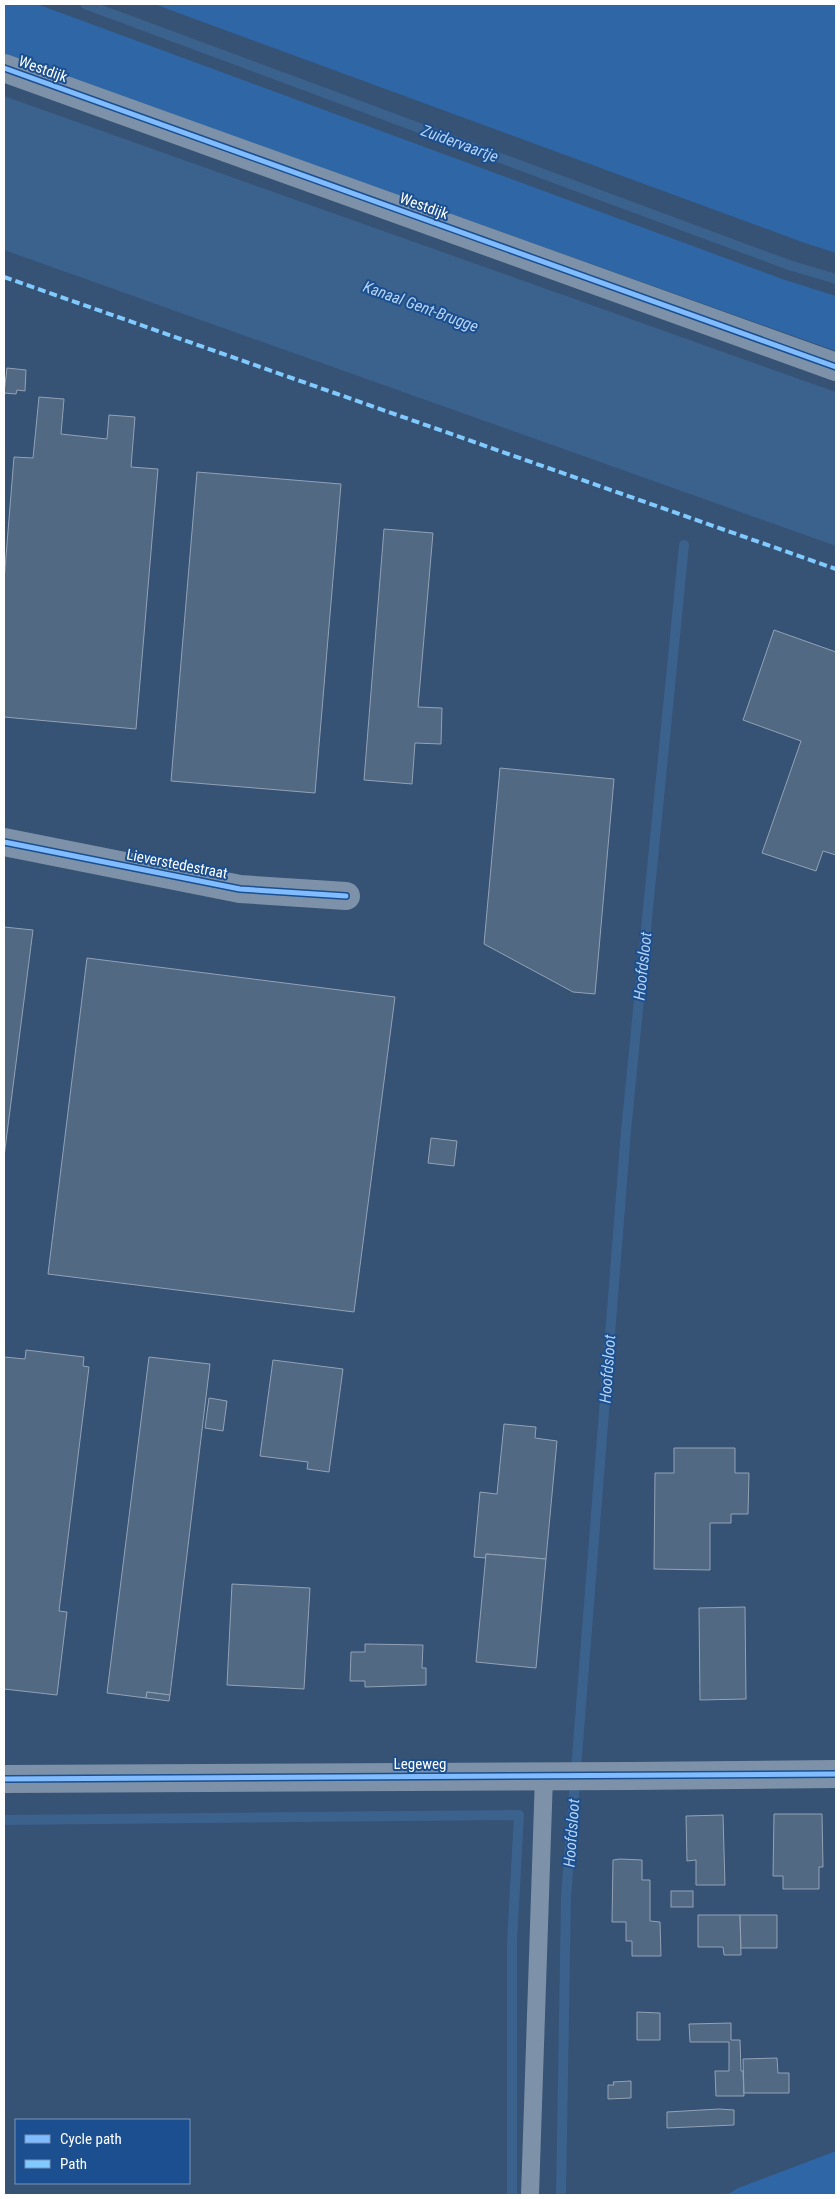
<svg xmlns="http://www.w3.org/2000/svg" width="840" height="2199" font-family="'Roboto Condensed',sans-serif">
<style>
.green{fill:#2f66a5}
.water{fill:#3b618d}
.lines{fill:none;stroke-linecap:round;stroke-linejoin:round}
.stream{stroke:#3b618d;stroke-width:10}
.building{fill:#526984;stroke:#92a2b6}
.service{stroke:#7d92a8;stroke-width:18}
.minor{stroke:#7d92a8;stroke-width:28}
.tertiary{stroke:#7d92a8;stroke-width:28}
.quiet{stroke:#80caff;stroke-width:4;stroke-dasharray:8 4;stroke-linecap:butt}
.cycleway-casing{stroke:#1b4f8f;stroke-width:8}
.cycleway{stroke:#80bcff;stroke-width:5}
.labels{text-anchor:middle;stroke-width:4;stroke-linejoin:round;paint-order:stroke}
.street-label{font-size:15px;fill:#fff;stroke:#1b4f8f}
.water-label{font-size:16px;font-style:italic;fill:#b5d3f5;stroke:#1b4f8f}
</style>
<rect width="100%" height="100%" fill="#365274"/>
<!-- green -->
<g class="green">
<path d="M4,4H37L785,280L836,296V351L4,55Z"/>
<path d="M154,4H836V253L802,242Z"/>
<path d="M836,2151V2195H727L738,2188Z"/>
</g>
<!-- water -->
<path class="water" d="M4,96L836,392V546L4,250Z"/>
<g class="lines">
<!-- stream -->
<g class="stream">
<path d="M85,4L789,265L836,279"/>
<path d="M4,1820L519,1815L512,1941V2195"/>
<path d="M561,2195L566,1897L626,1131L684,545"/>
</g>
</g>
<!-- building -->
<g class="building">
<path d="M7,368L26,370L25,391L17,390L16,394L4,393Z"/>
<path d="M39,397L64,399L61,434L107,439L109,415L135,417L131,467L158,469L136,729L4,717V581L14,457L33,458Z"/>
<path d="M197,472L341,484L315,793L171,781Z"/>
<path d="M384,529L433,533L418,707L442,708L441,744L415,743L412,784L364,780Z"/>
<path d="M774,630L836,652V855L823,851L816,871L762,853L801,741L743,720Z"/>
<path d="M500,768L614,779L595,994L573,992L484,944Z"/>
<path d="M4,927L33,930L4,1157Z"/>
<path d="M87,958L395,997L354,1312L48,1274Z"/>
<path d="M431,1138L457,1141L454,1166L428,1163Z"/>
<path d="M26,1350L84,1357L83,1366L89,1367L59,1611L67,1612L57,1695L4,1689V1357L25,1359Z"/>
<path d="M149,1357L210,1364L170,1695L147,1692L146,1698L107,1693Z"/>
<path d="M273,1360L343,1369L329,1472L307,1469L308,1462L260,1456Z"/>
<path d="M209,1398L227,1401L223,1431L205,1428Z"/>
<path d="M504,1424L536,1427L535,1438L557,1441L546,1559L486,1554V1558L474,1557L480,1492L497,1494Z"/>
<path d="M674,1448H735V1473H749L748,1514H731V1523H710V1570L654,1569L655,1473H674Z"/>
<path d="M486,1554L546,1559L536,1668L476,1662Z"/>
<path d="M232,1584L310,1588L304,1689L227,1685Z"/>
<path d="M745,1607L746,1699L700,1700L699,1608Z"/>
<path d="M365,1644L423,1645L422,1668H426V1685L365,1687V1681H350L351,1652H365Z"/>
<path d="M147,1692L170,1695L169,1701L146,1698Z"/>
<path d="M774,1814H822L823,1867H819V1889H783V1876H773Z"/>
<path d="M723,1815L725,1885H696V1860L687,1861L686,1816Z"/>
<path d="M620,1859L642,1860V1880H650V1921L660,1922L661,1956H632V1941H626V1922H612L613,1860Z"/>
<rect x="671" y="1891" width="22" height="16"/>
<path d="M698,1915H740L741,1955H724L723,1947H698Z"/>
<path d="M740,1915H777V1948H741Z"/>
<path d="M637,2012L660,2013V2040H637Z"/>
<path d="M731,2023V2040H740L741,2071H743L744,2096H716L715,2071H729V2042H690L689,2024Z"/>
<path d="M777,2058L778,2073H789V2093H744L743,2059Z"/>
<path d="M631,2081V2098L608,2099V2085H614L613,2082Z"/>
<path d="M719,2109L734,2110V2125L667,2128V2112Z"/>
</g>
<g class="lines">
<!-- service -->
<path class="service" d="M530,2195L544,1776"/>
<!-- minor -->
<g class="minor">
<path d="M4,68L836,367"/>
<path d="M4,842L240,889L346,896"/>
<path d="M631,1776L836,1774"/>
</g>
<!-- tertiary -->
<path class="tertiary" d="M4,1779L631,1776"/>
<!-- quiet -->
<path class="quiet" d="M4,277L836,569"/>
<!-- cycleway casing -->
<g class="cycleway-casing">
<g id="cycleway">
<path d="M4,68L836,367"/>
<path d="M4,842L240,889L346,896"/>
<path d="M4,1779L836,1774"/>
</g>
</g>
<!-- cycleway -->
<use href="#cycleway" class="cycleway"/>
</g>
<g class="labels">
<!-- street labels -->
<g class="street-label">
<text transform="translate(43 69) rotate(20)" y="5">Westdijk</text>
<text transform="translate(424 206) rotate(20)" y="5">Westdijk</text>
<text transform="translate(177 864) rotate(11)" y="5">Lieverstedestraat</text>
<text x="420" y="1769">Legeweg</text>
</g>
<!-- water labels -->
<g class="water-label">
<text transform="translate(460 143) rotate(20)" y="6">Zuidervaartje</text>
<text transform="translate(421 306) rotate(20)" y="6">Kanaal Gent-Brugge</text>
<text transform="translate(642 966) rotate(-84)" y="6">Hoofdsloot</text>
<text transform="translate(607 1369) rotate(-86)" y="6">Hoofdsloot</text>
<text transform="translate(571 1833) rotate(-86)" y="6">Hoofdsloot</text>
</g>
</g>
<!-- border -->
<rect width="840" height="2199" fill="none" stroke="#ffffff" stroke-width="10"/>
<!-- legend -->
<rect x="15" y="2119" width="175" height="65" fill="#1b4f8f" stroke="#7695bc"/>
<rect x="25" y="2135" width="25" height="8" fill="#80bcff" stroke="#7695bc"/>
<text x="60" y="2144" font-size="15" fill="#ffffff">Cycle path</text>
<rect x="25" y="2160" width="25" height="8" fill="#80caff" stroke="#7695bc"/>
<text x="60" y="2169" font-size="15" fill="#ffffff">Path</text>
</svg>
